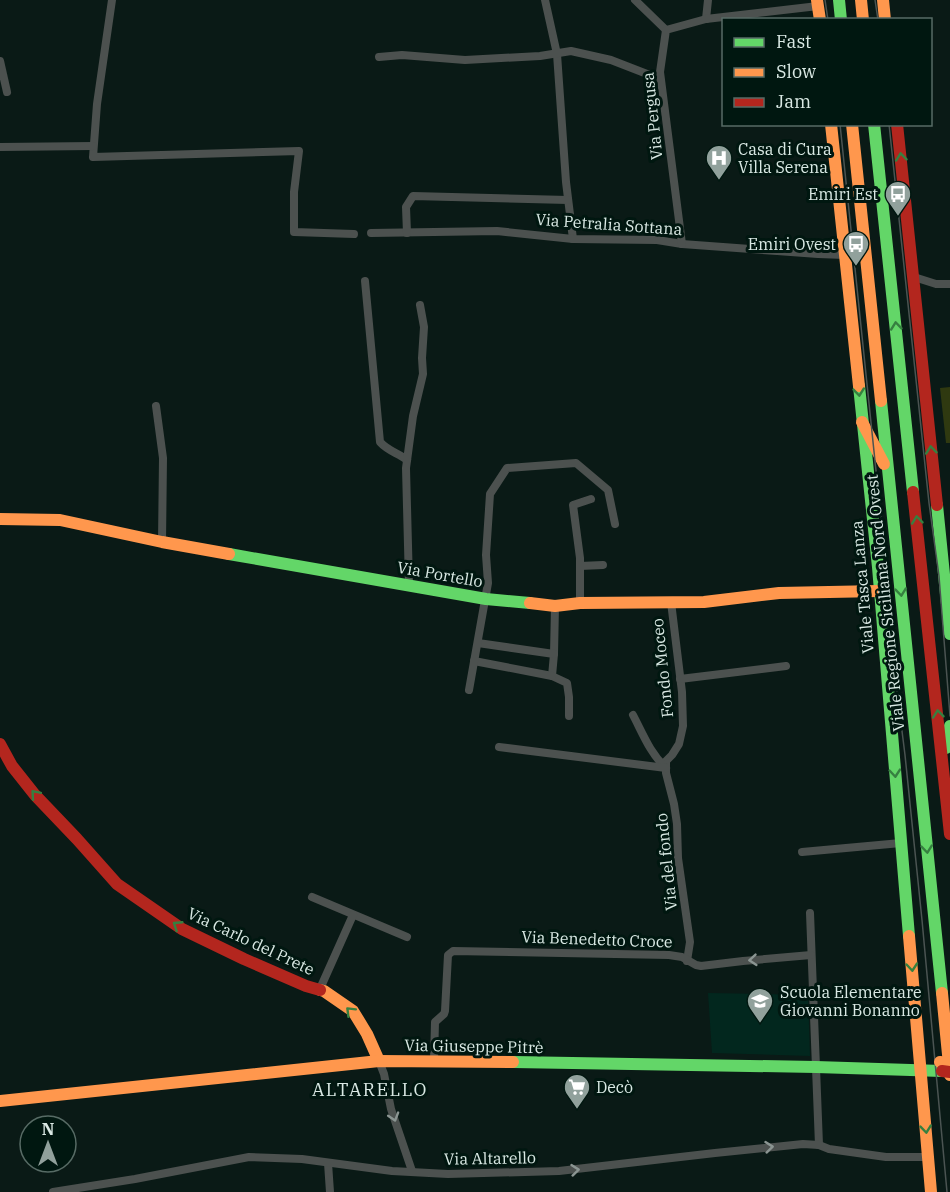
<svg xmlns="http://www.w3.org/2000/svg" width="950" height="1192" font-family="'IBM Plex Serif',serif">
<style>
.built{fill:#02271e}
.green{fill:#2f3910}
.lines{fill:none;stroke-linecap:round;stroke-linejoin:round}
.street{stroke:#4c514f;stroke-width:8}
.fast{stroke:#63d668;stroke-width:12}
.slow{stroke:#ff974d;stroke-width:12}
.jam{stroke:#b3261e;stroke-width:12}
.tram{stroke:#4b5452;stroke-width:1.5}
.slow-bridge{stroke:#ff974d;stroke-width:12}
.jam-bridge{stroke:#b3261e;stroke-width:12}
.oneway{stroke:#368040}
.oneway2{stroke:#8b9592}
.labels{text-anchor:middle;stroke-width:6;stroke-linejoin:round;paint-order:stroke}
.street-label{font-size:16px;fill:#d9e9e4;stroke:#001710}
.poi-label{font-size:16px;fill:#d9e9e4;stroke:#001710;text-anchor:start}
.neighbourhood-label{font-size:18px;letter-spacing:1.5px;fill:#d9e9e4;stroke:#001710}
</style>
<rect width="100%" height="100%" fill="#0a1a16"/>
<!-- built -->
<path class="built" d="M708,993L808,995L810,1056L712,1053Z"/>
<!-- green -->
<path class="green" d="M950,387V443H946L940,388Z"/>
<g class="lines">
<!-- street -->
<g class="street">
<path d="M112,0L97,104L93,157L299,151L294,192V232L354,234"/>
<path d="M545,0L557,54L566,182L573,239"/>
<path d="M635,0L666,30"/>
<path d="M706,19L708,0"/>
<path d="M379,57L402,55L465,60L540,56L571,51L611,60L660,79"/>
<path d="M0,61L7,92"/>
<path d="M0,147L93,146"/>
<path d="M371,233L497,231L573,239L657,240L682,244L818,254L845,255"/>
<path d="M407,233L406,207L413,196L568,200"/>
<path d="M682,244L660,72L666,30L706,19L818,6"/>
<path d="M914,277L936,284H950"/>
<path d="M365,281L380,442C388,451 398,453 407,460"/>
<path d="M156,406L163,458L162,542"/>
<path d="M580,566L603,565"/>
<path d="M409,584L406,468L413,416L423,374L422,358L424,327L420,305"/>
<path d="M671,602L682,692L683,726L679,744L672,755L666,761V773L674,804L677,824L678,858L690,942L687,961"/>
<path d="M580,603V558L573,505L591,499"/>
<path d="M555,606L554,654L552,676L567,683L569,697V716"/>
<path d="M478,643L554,654"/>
<path d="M474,661L552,676"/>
<path d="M680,679L786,666"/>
<path d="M469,690L488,583L486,555L490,494L507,468L576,463L608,490L615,524"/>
<path d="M633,715C643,734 650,753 666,768"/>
<path d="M499,747L666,768"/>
<path d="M802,852L901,843"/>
<path d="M312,897L407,937"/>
<path d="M810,913L819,1145"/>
<path d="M319,991L353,915"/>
<path d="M379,1061L384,1074L391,1109L412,1171"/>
<path d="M434,1061L435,1022L444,1014L445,1011L448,955L453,951L669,955L682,957L696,965L701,966L743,961L811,955"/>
<path d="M328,1163L330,1192"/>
<path d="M53,1192L135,1179L249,1157L302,1159L392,1171L448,1174L559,1171L715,1153L803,1144L819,1145L829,1149L886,1157H929"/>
</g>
<!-- fast -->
<g class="fast">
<path d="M839,0L841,20"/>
<path d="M874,124L913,492"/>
<path d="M859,386L878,567L909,936"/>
<path d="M881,401L942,993"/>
<path d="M937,505L950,634"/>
<path d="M229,554L486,599L530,603"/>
<path d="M946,748L950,726"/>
<path d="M513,1062L816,1067L942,1071"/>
</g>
<!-- slow -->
<g class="slow">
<path d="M817,0L820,20"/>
<path d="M861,0L863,20"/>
<path d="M883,0L885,20"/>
<path d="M831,124L859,386"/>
<path d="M852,124L881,401"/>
<path d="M862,422L884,464"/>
<path d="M0,519L60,520L162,542L229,554"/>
<path d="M530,603L555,606L580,603L704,602L779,593L879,591"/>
<path d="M909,936L931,1192"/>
<path d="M320,990L324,991L353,1011L367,1034L379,1061"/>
<path d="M942,993L950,1075"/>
<path d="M0,1101L379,1061L513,1062"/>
</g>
<!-- jam -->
<g class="jam">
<path d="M897,124L937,505"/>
<path d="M913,492L950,834"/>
<path d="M0,744L12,766L35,795L77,839L117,884L182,929L244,959L306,986L320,990"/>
</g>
<!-- tram -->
<g class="tram">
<path d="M825,0L828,20"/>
<path d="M875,0L878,20"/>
<path d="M840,124L886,567L893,659L905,755L922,920L947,1192"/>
<path d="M889,124L929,503L939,576L950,716"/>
</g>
<!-- slow-bridge -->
<path class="slow-bridge" d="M940,1062L950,1063"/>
<!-- jam-bridge -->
<path class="jam-bridge" d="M942,1071L950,1072"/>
</g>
<!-- one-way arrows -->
<defs><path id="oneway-chevron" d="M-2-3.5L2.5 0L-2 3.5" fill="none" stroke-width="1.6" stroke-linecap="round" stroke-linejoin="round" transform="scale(1.5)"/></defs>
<g class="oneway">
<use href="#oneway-chevron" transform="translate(901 157) rotate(-96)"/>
<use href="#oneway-chevron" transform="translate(896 326) rotate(-96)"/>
<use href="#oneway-chevron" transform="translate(859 392) rotate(84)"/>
<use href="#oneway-chevron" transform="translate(931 450) rotate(-96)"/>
<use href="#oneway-chevron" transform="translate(917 520) rotate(-96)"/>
<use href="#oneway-chevron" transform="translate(901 592) rotate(84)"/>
<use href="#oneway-chevron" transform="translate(938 714) rotate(-96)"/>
<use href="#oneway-chevron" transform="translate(895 773) rotate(85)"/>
<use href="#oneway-chevron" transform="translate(35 794) rotate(-131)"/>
<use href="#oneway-chevron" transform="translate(927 849) rotate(84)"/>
<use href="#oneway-chevron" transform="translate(177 925) rotate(-147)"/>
<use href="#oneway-chevron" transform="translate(912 967) rotate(85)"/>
<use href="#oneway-chevron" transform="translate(350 1011) rotate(-135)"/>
<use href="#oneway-chevron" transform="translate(926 1129) rotate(84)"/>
</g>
<g class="oneway2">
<use href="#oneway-chevron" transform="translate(753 960) rotate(175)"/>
<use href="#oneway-chevron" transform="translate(394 1117) rotate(73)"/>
<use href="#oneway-chevron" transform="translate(769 1147) rotate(-6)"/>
<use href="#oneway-chevron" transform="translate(575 1170) rotate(-6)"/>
</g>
<!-- icons -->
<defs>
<g id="hospital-pin" transform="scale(1.35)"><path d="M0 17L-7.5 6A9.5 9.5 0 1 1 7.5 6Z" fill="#91a19c" stroke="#001710"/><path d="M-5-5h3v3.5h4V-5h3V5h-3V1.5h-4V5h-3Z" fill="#fff"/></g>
<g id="bus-pin" transform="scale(1.35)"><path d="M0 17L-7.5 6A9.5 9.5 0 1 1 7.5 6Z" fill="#91a19c" stroke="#001710"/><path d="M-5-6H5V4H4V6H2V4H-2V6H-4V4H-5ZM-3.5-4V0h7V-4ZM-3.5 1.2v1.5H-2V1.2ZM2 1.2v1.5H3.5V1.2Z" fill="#fff"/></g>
<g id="school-pin" transform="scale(1.35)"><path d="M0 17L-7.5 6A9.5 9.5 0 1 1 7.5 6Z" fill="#91a19c" stroke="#001710"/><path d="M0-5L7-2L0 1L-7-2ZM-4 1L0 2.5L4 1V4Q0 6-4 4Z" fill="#fff"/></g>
<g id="supermarket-pin" transform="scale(1.35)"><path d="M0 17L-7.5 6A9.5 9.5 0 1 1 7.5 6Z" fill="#91a19c" stroke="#001710"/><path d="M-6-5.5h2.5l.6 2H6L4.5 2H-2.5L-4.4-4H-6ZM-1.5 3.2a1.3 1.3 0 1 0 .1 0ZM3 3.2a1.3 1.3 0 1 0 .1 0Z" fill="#fff"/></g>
</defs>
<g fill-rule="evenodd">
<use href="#hospital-pin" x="719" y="158"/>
<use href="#bus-pin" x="898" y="194"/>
<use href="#bus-pin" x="856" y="244"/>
<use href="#school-pin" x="760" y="1001"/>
<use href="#supermarket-pin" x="577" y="1087"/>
</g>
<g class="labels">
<!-- street labels -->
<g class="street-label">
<text transform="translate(652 116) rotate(-96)" y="6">Via Pergusa</text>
<text transform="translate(609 224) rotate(4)" y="6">Via Petralia Sottana</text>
<text transform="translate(440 574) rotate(10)" y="6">Via Portello</text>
<text transform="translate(862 587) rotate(-95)" y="6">Viale Tasca Lanza</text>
<text transform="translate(885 603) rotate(-96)" y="6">Viale Regione Siciliana Nord Ovest</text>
<text transform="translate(662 668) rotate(-96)" y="6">Fondo Moceo</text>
<text transform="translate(666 862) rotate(-96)" y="6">Via del fondo</text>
<text transform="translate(597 939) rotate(2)" y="6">Via Benedetto Croce</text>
<text transform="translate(251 941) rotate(25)" y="6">Via Carlo del Prete</text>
<text transform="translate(474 1046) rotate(1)" y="6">Via Giuseppe Pitrè</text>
<text transform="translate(490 1158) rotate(-1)" y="6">Via Altarello</text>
</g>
<!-- poi labels -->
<g class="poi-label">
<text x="738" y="155">Casa di Cura<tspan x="738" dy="18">Villa Serena</tspan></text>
<text x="878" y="200" text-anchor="end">Emiri Est</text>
<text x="836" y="250" text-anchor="end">Emiri Ovest</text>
<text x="780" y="998">Scuola Elementare<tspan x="780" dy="18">Giovanni Bonanno</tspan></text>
<text x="596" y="1093">Decò</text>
</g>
<!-- neighbourhood labels -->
<g class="neighbourhood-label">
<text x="370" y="1096">ALTARELLO</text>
</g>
</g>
<!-- legend -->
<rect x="722" y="18" width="210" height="108" fill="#001710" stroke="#576b65" stroke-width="1.5"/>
<rect x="734" y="38" width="30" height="9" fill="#63d668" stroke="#576b65" stroke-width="1.5"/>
<text x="776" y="48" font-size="18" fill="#d9e9e4">Fast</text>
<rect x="734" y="68" width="30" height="9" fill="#ff974d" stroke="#576b65" stroke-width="1.5"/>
<text x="776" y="78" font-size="18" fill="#d9e9e4">Slow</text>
<rect x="734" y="98" width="30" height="9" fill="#b3261e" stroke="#576b65" stroke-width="1.5"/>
<text x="776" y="108" font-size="18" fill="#d9e9e4">Jam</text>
<!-- north arrow -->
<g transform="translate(48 1144)"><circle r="28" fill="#001710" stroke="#576b65" stroke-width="1.5"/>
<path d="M0-4.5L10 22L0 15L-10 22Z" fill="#91a19c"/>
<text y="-9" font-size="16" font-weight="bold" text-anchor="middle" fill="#d9e9e4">N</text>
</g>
</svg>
